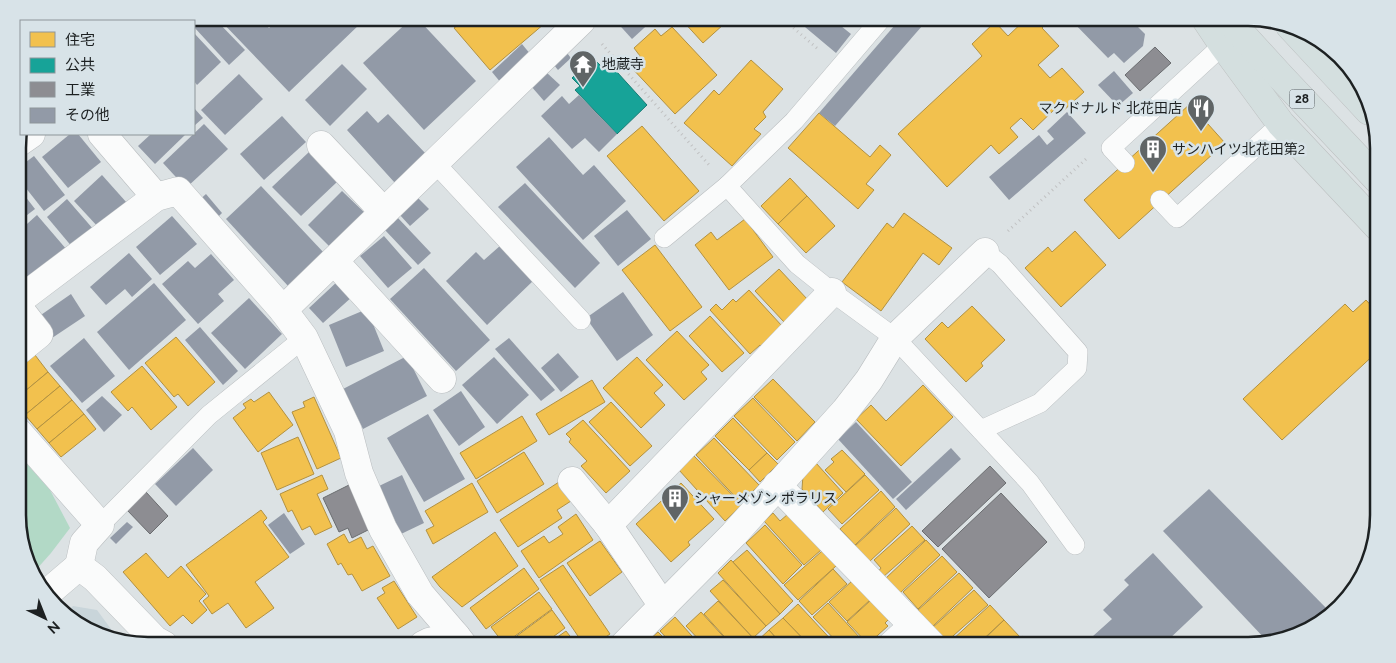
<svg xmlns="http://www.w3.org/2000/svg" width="1396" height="663" font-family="Raleway,'Noto Sans JP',sans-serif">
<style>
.built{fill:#c9d5da}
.green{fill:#b2d9c6}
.homes{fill:#f2c14e;stroke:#b29141}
.public{fill:#17a398;stroke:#197c75}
.industry{fill:#8d8d92;stroke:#6b6d70}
.building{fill:#929aa7}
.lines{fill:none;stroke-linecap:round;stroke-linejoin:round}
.lane-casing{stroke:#babec0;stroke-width:20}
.street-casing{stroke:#babec0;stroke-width:29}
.primary-casing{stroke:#bdc0c1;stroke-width:29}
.path{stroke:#c0c1c2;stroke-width:3;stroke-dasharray:1 4;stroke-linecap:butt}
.lane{stroke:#fafbfb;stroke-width:19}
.street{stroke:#fafbfb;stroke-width:28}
.primary{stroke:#d4dfdf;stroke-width:28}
.labels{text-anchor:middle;stroke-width:5;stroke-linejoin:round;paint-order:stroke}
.shield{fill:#d8e3e8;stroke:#555b5d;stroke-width:1}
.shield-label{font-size:12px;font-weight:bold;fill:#1d2122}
.poi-label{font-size:14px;fill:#1d2122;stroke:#d8e3e8;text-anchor:start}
.rim{fill:none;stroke:#1d2122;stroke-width:2.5}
</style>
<rect width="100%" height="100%" fill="#dce2e4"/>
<!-- built -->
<path class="built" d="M73,606L97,610L119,640L98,635L67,612Z"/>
<!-- green -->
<path class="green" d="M18,454L50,490L70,528L51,553L35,571L19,532Z"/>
<!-- homes -->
<g class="homes">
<path d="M439,18H457L448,27Z"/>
<path d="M467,18H551L490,70L454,28Z"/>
<path d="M685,18H718L724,24L703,43L682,20Z"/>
<path d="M1027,18H1041L1047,23L1042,28L1059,46L1038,65L1050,78L1062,68L1084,92L1063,111L1058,106L1033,130L1021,118L1010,128L1018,137L999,154L991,145L947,187L898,134L982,56L972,44L995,22L1008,36Z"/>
<path d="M672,27L717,75L675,114L630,66L640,56L634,48L655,29L661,36Z"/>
<path d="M751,60L783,89L763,112L766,117L754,129L761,134L732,166L684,123L714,90L719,95Z"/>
<path d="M1190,104L1225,143L1119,239L1084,200Z"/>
<path d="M819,113L870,157L880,145L891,155L866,184L874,190L858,209L788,148Z"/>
<path d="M642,126L699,191L664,221L607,156Z"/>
<path d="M790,178L807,196L778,224L761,206Z"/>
<path d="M807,196L835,226L806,253L778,224Z"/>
<path d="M904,213L952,248L939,265L923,253L881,311L842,282L887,223L893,228Z"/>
<path d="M745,219L773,257L729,290L695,245L711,232L717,240Z"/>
<path d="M1075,231L1106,265L1061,307L1025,268L1048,247L1052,252Z"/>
<path d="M655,245L702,307L670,331L622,270Z"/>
<path d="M779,269L808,300L784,322L755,291Z"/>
<path d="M749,290L782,326L763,348L760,345L750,354L710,310L716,304L722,310L733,299L736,302Z"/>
<path d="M1366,300L1378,313V351L1282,440L1243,399L1345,304L1353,312Z"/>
<path d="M972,306L1005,340L981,363L983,366L966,382L925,339L942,322L948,328Z"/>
<path d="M710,316L744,353L722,372L689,336Z"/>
<path d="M677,331L709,365L701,372L707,379L684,400L646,360Z"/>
<path d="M176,337L215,382L188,406L178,394L174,397L145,363Z"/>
<path d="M35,355L48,372L18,397V369Z"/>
<path d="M637,357L663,385L654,393L665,405L641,428L603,388Z"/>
<path d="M142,366L177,407L151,430L132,407L128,411L111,392Z"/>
<path d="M48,372L60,386L25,415L18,406V397Z"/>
<path d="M773,379L815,422L797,441L754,397Z"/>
<path d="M592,380L605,402L549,435L536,414Z"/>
<path d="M923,385L953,417L901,466L856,419L871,405L886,421Z"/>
<path d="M60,386L72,400L37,429L25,415Z"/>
<path d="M269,392L293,425L258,452L233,418L246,408L243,404L251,399L254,402Z"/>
<path d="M314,397L341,458L317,469L292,412L305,407L303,402Z"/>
<path d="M753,398L795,442L777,460L734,416Z"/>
<path d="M72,400L84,414L49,443L37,429Z"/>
<path d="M611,402L652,446L630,466L589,422Z"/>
<path d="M84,414L96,429L61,457L49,443Z"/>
<path d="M522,416L537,441L476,479L460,453Z"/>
<path d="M733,418L767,453L749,470L715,436Z"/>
<path d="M583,420L630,471L606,493L581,466L587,461L569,442L571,439L566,434Z"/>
<path d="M298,437L314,474L277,490L261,453Z"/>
<path d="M714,438L759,485L741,503L696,455Z"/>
<path d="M842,450L865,474L846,492L825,470L834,462L831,459Z"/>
<path d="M524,452L544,484L497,513L477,481Z"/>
<path d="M767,453L778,464L760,482L749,470Z"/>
<path d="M694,456L742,505L725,521L679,470Z"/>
<path d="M816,463L843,493L823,512L802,489L803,475Z"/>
<path d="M322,475L328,489L317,494L332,527L315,535L310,526L302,530L292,510L288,512L280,494Z"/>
<path d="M865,475L879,490L842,524L828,509Z"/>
<path d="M559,482L571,501L557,510L562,518L518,547L500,520Z"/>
<path d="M472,483L488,512L433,544L426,530L434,526L425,511Z"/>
<path d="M681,483L714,519L688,542L690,545L671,562L636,524Z"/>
<path d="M881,491L895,507L855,545L840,529Z"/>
<path d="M896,508L910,524L870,561L855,546Z"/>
<path d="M261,510L267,518L263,522L289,557L255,582L274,608L246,628L228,603L212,614L203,601L209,596L186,565Z"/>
<path d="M773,513L780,521L788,514L821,550L804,565L764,521Z"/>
<path d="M576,514L593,540L539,578L521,551L544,536L549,543L563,534L558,527Z"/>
<path d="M765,525L802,565L783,584L746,543Z"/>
<path d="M912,526L925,540L883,577L878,572L881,568L874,560Z"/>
<path d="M495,532L518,566L462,607L440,587L432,577Z"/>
<path d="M344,534L349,543L361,537L367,549L373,546L390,576L362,591L352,574L348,575L341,563L338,565L327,544Z"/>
<path d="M926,540L940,555L899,594L885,579Z"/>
<path d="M600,541L622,572L590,596L567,563Z"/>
<path d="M747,550L793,601L780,614L733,562Z"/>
<path d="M822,551L836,566L798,600L784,585Z"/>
<path d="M146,553L168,578L181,566L206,594L199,601L207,610L192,624L183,615L170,626L123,572Z"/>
<path d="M942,556L957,572L918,609L903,592Z"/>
<path d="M731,560L780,614L766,626L718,573Z"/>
<path d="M563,565L610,634L594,645H584L540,580Z"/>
<path d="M524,568L539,589L486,629L470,608Z"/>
<path d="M833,569L847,584L812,615L799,601Z"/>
<path d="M959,573L973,588L932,627L917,611Z"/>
<path d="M723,580L766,626L753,638L710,591Z"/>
<path d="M394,581L417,617L398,629L377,598L385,593L382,588Z"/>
<path d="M852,581L870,600L847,621L829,602Z"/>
<path d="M974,590L988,605L945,643L932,628Z"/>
<path d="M539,592L552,609L504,644L491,627Z"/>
<path d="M871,600L889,619L885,623L888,626L868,644L847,622Z"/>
<path d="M718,601L754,639L747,645H732L704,614Z"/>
<path d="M828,603L861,639L854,645H840L813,617Z"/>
<path d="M798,604L836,645H809L783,618Z"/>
<path d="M990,605L1004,620L977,645H955L951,641Z"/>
<path d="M552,610L565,628L542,645H514L510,641Z"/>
<path d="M701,612L731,645H704L686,626Z"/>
<path d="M675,617L700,645H673L660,631Z"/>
<path d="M783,618L809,645H782L769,630Z"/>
<path d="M1004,620L1020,637L1011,645H978Z"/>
<path d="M769,630L782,645H757L755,643Z"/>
<path d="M566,631L577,645H550L549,643Z"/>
<path d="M658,632L671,645H647L645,643Z"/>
<path d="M1023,636L1032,645H1013Z"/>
</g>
<!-- public -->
<path class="public" d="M593,58L601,66L607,61L647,105L617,134L575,90L580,86L572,78Z"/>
<!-- industry -->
<g class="industry">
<path d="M1155,47L1171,63L1140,91L1125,75Z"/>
<path d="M990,466L1006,483L938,547L922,531Z"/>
<path d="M349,485L370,529L352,538L348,528L339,532L323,498Z"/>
<path d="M146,492L168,516L150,534L127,510Z"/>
<path d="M1001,493L1047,542L989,598L942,549Z"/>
</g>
<!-- building -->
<g class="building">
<path d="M198,18H214L245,50L229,65L194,27V21Z"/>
<path d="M218,18H259L269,28L280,18H356L361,23L289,92Z"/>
<path d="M412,18H417L476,81L424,130L363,63Z"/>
<path d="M613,18H655L632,39Z"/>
<path d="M812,18H831L851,34L836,53L805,27Z"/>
<path d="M901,18H929L835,126L819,113Z"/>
<path d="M1069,18H1129L1145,34L1143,46L1124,63L1114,53L1108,58Z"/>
<path d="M194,33L221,62L197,85L194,81Z"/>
<path d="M522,44L531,55L501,83L492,72Z"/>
<path d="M567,53L571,58L558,70L554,65Z"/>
<path d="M342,64L367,89L330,126L305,100Z"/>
<path d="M1114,71L1133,93L1118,106L1098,85Z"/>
<path d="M546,72L560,85L544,101L531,86Z"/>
<path d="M239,74L263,99L225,135L201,110Z"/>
<path d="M579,95L617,134L599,152L585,138L572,149L541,116L562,96L569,104Z"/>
<path d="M194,108L203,118L194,126Z"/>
<path d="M367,111L378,123L388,114L426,154L395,183L347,130Z"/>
<path d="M1067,112L1086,133L1009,200L989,177L1039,135L1047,145L1054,139L1047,131Z"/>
<path d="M282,116L306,142L264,180L240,154Z"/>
<path d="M204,124L228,149L186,188L163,163Z"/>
<path d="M70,134H78L101,162L68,188L42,157Z"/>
<path d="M151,134H186L155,164L138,146Z"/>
<path d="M549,137L583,175L594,165L626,201L583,240L516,167Z"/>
<path d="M309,152L337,182L301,216L272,187Z"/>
<path d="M34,156L65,195L44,211L18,178V168Z"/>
<path d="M102,175L127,203L99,228L74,201Z"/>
<path d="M525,183L600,263L575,288L498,207Z"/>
<path d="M261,186L325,254L289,287L226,219Z"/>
<path d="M18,187L35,209L18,222Z"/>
<path d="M342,191L367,215L332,249L308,225Z"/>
<path d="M206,194L222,213L213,222L196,203Z"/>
<path d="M417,197L429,209L410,226L399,214Z"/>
<path d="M67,199L94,230L73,248L47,217Z"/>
<path d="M627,210L651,239L618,266L594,236Z"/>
<path d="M37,215L67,250L31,282L18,267V232Z"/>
<path d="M172,216L197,244L160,275L136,247Z"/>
<path d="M398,218L431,253L418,265L385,230Z"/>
<path d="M384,236L412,268L388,288L360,256Z"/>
<path d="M501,245L534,280L487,325L446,281L476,252L484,260Z"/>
<path d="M129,253L152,279L132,297L125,289L106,305L90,287Z"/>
<path d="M211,254L234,280L218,294L224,301L198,324L162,284L188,261L195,268Z"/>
<path d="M424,268L490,340L456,371L390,299Z"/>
<path d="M339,280L353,296L323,323L309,308Z"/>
<path d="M154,283L186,320L129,370L97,332Z"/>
<path d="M623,292L653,335L617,361L586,318Z"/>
<path d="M71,294L85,316L52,338L38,317Z"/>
<path d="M249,298L282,334L245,369L211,333Z"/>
<path d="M367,309L384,351L346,367L329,325Z"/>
<path d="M200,327L238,371L223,385L185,340Z"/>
<path d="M84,338L115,376L82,403L50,366Z"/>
<path d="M509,338L555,390L541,401L495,349Z"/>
<path d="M558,353L579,377L561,392L541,368Z"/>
<path d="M407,356L427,396L363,429L343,389Z"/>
<path d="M494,357L529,395L497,424L462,385Z"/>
<path d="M461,391L485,427L459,446L433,410Z"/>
<path d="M102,396L122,415L104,432L86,410Z"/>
<path d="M428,414L465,479L424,502L387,438Z"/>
<path d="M856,422L912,482L893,499L838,439Z"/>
<path d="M193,448L213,470L176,506L155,484Z"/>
<path d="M951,448L961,459L906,510L896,499Z"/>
<path d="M402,475L424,523L401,534L379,486Z"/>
<path d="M1209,489L1330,612L1321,623L1267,641L1163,531Z"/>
<path d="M284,513L305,544L290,554L268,525Z"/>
<path d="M127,522L133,527L116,544L110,538Z"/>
<path d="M1153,553L1203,607L1167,641L1170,645H1083L1112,619L1103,610L1129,585L1124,580Z"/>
</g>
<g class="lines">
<!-- lane casing -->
<g class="lane-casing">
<g id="lane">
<path d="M435,163L581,320"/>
<path d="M1125,163L1111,148L1223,45"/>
<path d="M727,186L797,264L832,292L895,338L1030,483L1075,545"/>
<path d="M1160,200L1177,218L1281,124"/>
<path d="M664,238L727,186L794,121L882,18"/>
<path d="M981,430L1040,403L1077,368L1078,352L1000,264L985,252"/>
<path d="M100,525L209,415L304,338"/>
</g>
</g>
<!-- street casing -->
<g class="street-casing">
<g id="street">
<path d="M161,21L165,18"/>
<path d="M102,134L156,197"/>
<path d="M18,143L31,134"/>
<path d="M321,145L384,212"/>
<path d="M334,261L442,379"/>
<path d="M18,301L156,197L178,191L283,310"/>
<path d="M18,307L39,334L18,351"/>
<path d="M18,432L100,525L84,543L79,566"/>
<path d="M572,481L608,525L663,606"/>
<path d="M777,485L932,645"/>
<path d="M608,525L832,292"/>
<path d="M45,595L79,566L95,578L155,640L164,645"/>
<path d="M456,636L420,594L383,529L359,473L348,431L304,338L283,310L581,21L578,18"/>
<path d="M423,645L429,642L456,636L463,645"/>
<path d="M624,645L734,534L845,411L869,380L895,338L985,252"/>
<path d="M892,645L913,626"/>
</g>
</g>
<!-- primary casing -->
<g class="primary-casing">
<g id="primary">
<path d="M1205,18L1223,45L1281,124L1378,227"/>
<path d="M1227,18L1280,76L1378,180"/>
<path d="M1290,26L1369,111"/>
</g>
</g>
<!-- path -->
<g class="path">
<path d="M782,18L818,49"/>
<path d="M602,44L709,165"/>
<path d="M1008,231L1086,159"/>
</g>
<!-- lane -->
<use href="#lane" class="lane"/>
<!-- street -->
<use href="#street" class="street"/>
<!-- primary -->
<use href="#primary" class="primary"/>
</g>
<!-- icons -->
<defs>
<g id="temple-pin" transform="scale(1.4375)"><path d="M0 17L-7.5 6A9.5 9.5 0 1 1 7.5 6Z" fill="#606566" stroke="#d8e3e8"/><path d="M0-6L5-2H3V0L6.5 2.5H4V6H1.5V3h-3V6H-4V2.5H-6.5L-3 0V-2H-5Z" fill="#fff"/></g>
<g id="restaurant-pin" transform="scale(1.4375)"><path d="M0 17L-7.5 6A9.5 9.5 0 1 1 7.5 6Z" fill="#606566" stroke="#d8e3e8"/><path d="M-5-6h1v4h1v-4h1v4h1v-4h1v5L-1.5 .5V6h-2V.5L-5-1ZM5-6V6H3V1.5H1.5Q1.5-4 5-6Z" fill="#fff"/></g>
<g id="building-pin" transform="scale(1.4375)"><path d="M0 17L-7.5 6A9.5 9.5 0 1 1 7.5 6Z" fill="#606566" stroke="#d8e3e8"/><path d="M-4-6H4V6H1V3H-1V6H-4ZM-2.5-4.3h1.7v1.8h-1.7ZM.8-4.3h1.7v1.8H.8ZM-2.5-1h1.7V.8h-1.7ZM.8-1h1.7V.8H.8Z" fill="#fff"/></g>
</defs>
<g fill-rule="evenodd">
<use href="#temple-pin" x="583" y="64"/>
<use href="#restaurant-pin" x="1201" y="108"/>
<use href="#building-pin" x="1153" y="149"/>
<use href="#building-pin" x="675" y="498"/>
</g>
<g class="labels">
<!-- shield labels -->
<rect class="shield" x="1289.5" y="89.5" width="25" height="19" rx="4"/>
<g class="shield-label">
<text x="1302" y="103">28</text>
</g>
<!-- poi labels -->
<g class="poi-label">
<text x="602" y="69">地蔵寺</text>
<text x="1182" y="113" text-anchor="end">マクドナルド 北花田店</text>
<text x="1172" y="154">サンハイツ北花田第2</text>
<text x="694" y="503">シャーメゾン ポラリス</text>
</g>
</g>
<!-- crop -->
<path d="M0 0H1396V663H0ZM148 26H1248A122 122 0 0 1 1370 148V515A122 122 0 0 1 1248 637H148A122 122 0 0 1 26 515V148A122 122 0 0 1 148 26Z" fill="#d8e3e8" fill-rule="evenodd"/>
<path class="rim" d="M148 26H1248A122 122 0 0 1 1370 148V515A122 122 0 0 1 1248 637H148A122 122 0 0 1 26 515V148A122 122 0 0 1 148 26Z"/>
<!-- legend -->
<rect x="20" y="20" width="175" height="115" fill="#d8e3e8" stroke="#8d9599"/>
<rect x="30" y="32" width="25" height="15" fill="#f2c14e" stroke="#8d9599"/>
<text x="65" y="45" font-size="15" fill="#1d2122">住宅</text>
<rect x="30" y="58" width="25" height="15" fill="#17a398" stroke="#8d9599"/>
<text x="65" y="70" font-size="15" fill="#1d2122">公共</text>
<rect x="30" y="82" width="25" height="15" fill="#8d8d92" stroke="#8d9599"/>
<text x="65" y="95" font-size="15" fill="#1d2122">工業</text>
<rect x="30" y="108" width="25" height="15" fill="#929aa7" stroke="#8d9599"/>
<text x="65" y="120" font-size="15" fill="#1d2122">その他</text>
<!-- north arrow -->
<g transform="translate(45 618) rotate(137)" stroke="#d8e3e8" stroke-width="4" paint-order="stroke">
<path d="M0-4L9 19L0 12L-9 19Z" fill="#1d2122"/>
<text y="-8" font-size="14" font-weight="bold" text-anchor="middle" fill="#1d2122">N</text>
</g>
</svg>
